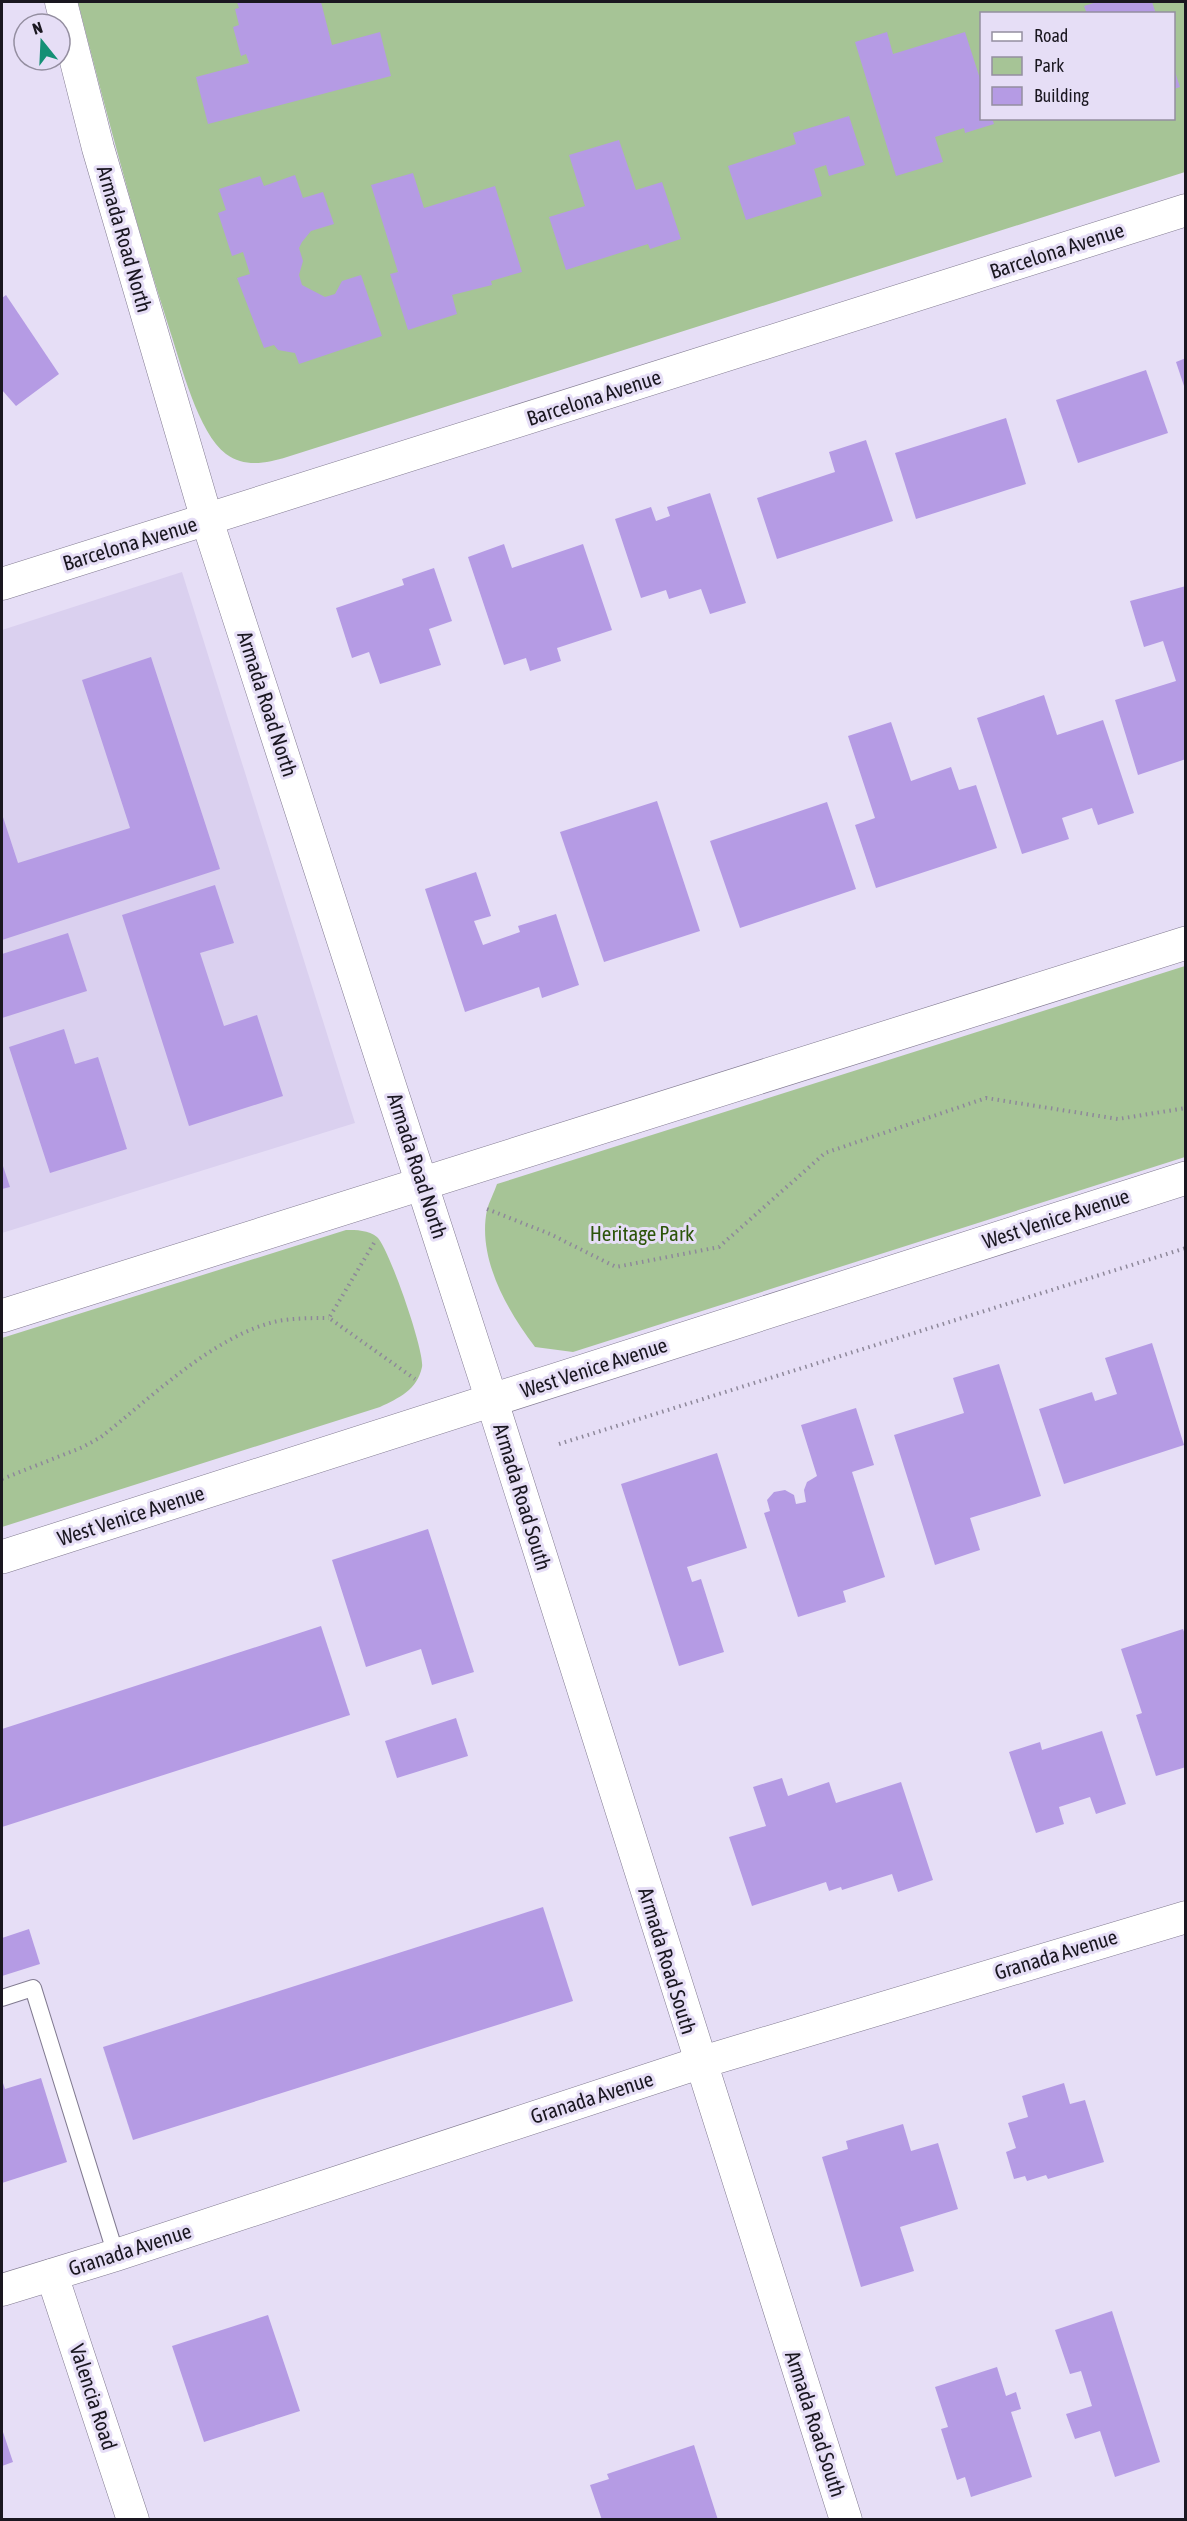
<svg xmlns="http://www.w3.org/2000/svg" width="1187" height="2521" font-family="'Asap Condensed',sans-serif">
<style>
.built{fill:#dad0ef}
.green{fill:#a6c496;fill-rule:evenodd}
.building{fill:#b59be4}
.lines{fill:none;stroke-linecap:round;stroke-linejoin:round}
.service-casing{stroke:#817a90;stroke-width:18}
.minor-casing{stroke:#817a90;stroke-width:33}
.tertiary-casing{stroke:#817a90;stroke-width:34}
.path{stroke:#8e889a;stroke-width:4;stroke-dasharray:1.5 4.5;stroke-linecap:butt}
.service{stroke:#fff;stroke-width:16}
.minor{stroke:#fff;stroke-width:32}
.tertiary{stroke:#fff;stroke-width:33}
.labels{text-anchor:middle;stroke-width:6;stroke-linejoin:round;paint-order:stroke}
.street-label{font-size:21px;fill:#1a1720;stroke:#e6def6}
.park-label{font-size:21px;fill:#2c540a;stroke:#e6def6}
</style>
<rect width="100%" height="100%" fill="#e6def6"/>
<!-- built -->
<path class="built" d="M182,572L355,1123L2,1233V630Z"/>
<!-- green -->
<g class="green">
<path d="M78,2H1185V172L287,457C267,463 245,468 226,454C198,433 181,364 170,331C135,222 106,112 78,2ZM982,14H1174V118H982Z"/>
<path d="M1185,966V1157L573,1352L535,1347C507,1310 477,1258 487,1210C489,1202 494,1193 497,1184Z"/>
<path d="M346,1230C356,1230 369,1230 377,1237C389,1248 425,1352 422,1367C417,1390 399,1398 380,1407L2,1527V1338Z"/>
</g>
<!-- building -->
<g class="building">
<path d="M237,2H321L332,45L380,32L391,76L208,124L196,77L249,63L246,54L241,56L233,27L239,25L235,9L239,8Z"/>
<path d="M1097,2H1152L1156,14H1087L1084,6Z"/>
<path d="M887,32L893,54L965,32L982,85V118H992L994,124L965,133L964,128L935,137L943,162L896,176L855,42Z"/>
<path d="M1174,69L1180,87L1174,89Z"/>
<path d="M849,116L865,165L829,176L826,165L814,169L822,196L746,220L728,166L796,144L793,133Z"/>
<path d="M619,140L636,190L662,182L681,239L650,249L648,244L566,270L549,217L585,206L569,155Z"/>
<path d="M413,173L424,208L495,186L522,272L491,281L492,285L452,295L457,314L408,330L390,274L398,272L371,185Z"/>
<path d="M295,175L303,198L323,192L334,224L311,231L302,242L299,248L303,261L299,275L302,285L325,297L335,294L342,281L361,275L382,336L299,364L295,353L278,350L274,345L264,348L237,278L250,274L243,252L232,256L218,213L226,210L219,189L260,176L264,186Z"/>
<path d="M6,295L59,374L16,406L2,390V298Z"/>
<path d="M1186,358V389H1185L1176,362Z"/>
<path d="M1146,370L1168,433L1078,463L1056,400Z"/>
<path d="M1006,418L1026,484L916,519L895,453Z"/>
<path d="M866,440L893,521L777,559L757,498L835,472L829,452Z"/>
<path d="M710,493L746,603L710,614L701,589L669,599L666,590L641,598L615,519L651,507L656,521L670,516L667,507Z"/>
<path d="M504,544L512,568L583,544L612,630L557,648L561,661L530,671L526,658L504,665L468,557Z"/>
<path d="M434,568L452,621L429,629L441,665L380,684L369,652L352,658L336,608L404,585L402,579Z"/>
<path d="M1186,586V759L1138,775L1115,700L1176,681L1163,641L1144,647L1130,601Z"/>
<path d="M151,657L220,869L2,940V814L18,863L130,828L82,680Z"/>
<path d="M1044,695L1057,735L1103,720L1134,813L1098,825L1092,808L1062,818L1069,839L1022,854L977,718Z"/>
<path d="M891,722L911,781L951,767L959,790L976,785L997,848L876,888L855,825L875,818L848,736Z"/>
<path d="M657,801L700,931L604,962L560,832Z"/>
<path d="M827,802L856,889L740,928L710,841Z"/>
<path d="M476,872L491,916L474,921L483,945L520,932L518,926L556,914L579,985L542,998L539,987L465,1012L425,889Z"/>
<path d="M215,885L234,943L200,953L224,1026L257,1015L283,1096L189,1126L122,915Z"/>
<path d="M68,933L87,991L2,1018V954Z"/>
<path d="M64,1029L75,1064L98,1057L127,1149L50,1173L9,1047Z"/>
<path d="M2,1163L10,1187L2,1189Z"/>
<path d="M1152,1343L1184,1445L1064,1484L1039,1409L1092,1392L1095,1401L1117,1394L1105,1358Z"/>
<path d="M999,1364L1041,1496L970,1518L980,1550L935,1565L894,1435L964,1413L953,1378Z"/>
<path d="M856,1408L874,1465L852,1472L885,1577L843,1591L846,1602L798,1617L764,1513L770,1511L767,1500L774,1492L785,1490L794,1495L796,1504L806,1502L804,1490L807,1482L817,1476L801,1425Z"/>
<path d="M717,1453L747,1548L687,1567L692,1582L701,1579L724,1652L679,1666L621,1484Z"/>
<path d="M428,1529L474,1672L432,1685L421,1649L366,1667L332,1560Z"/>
<path d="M321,1626L350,1715L2,1827V1729Z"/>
<path d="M1183,1629L1186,1637V1767L1156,1776L1136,1715L1142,1713L1121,1649Z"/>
<path d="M456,1718L468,1756L397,1778L385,1741Z"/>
<path d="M1102,1731L1126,1804L1096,1814L1090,1797L1059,1807L1064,1824L1036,1833L1009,1752L1040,1742L1042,1750Z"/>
<path d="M782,1778L788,1796L829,1782L836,1803L901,1782L933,1880L898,1892L892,1874L842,1890L841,1887L829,1891L826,1882L752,1906L729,1837L766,1826L753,1787Z"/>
<path d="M543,1907L573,2001L133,2140L103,2047Z"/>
<path d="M29,1929L40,1964L2,1976V1938Z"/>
<path d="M41,2078L67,2162L2,2183V2080L5,2089Z"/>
<path d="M1064,2083L1070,2104L1085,2100L1104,2162L1048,2179L1046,2175L1027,2181L1025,2176L1014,2179L1006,2152L1016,2148L1008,2123L1028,2117L1022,2096Z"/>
<path d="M903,2124L911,2151L938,2143L958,2209L900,2227L914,2271L861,2287L822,2157L848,2149L846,2141Z"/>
<path d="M1112,2311L1160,2462L1115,2477L1100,2431L1075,2439L1066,2414L1092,2406L1081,2371L1070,2374L1055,2330Z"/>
<path d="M268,2315L300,2411L204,2442L172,2346Z"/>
<path d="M997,2367L1006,2396L1016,2392L1021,2409L1011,2412L1032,2477L971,2497L965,2477L957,2480L941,2429L948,2427L935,2387Z"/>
<path d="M2,2429L13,2462L2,2466Z"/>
<path d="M694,2445L718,2520H602L590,2485L609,2479L607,2474Z"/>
</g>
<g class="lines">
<!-- service casing -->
<g class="service-casing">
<path id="service" d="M2,1998L33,1988L116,2255"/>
</g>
<!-- minor casing -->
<g class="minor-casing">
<g id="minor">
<path d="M61,2L98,148L207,520L492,1401L846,2520"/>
<path d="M2,584L1186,210"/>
<path d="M52,2275L133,2520"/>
<path d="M2,2290L116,2255L699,2063L1186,1917"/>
</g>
</g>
<!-- tertiary casing -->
<g class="tertiary-casing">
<g id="tertiary">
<path d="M2,1316L1186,943"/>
<path d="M2,1557L1186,1178"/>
</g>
</g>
<!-- path -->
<g class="path">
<path d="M487,1209L550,1234L616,1267L719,1247L825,1153L986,1098L1118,1119L1186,1108"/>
<path d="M374,1243L329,1318L415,1379"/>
<path d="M559,1444L1186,1248"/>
<path d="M2,1479L83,1447L101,1437C151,1398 214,1335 278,1321C295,1318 312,1318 329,1318"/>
</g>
<!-- service -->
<use href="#service" class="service"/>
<!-- minor -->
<use href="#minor" class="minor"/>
<!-- tertiary -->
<use href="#tertiary" class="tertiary"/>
</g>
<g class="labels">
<!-- street labels -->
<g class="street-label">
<text transform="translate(124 239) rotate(74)" y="7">Armada Road North</text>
<text transform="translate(1057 251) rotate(-18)" y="7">Barcelona Avenue</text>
<text transform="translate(594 398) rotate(-18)" y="7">Barcelona Avenue</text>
<text transform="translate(130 544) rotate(-17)" y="7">Barcelona Avenue</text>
<text transform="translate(267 704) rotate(72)" y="7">Armada Road North</text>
<text transform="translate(417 1166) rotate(72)" y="7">Armada Road North</text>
<text transform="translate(1056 1219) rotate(-18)" y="7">West Venice Avenue</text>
<text transform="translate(594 1368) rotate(-18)" y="7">West Venice Avenue</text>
<text transform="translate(522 1497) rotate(73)" y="7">Armada Road South</text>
<text transform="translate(131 1516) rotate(-18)" y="7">West Venice Avenue</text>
<text transform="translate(1056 1955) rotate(-17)" y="7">Granada Avenue</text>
<text transform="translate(667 1961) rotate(73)" y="7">Armada Road South</text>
<text transform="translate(592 2098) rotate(-18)" y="7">Granada Avenue</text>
<text transform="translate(130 2250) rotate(-18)" y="7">Granada Avenue</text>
<text transform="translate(93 2397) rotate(72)" y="7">Valencia Road</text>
<text transform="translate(815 2424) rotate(72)" y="7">Armada Road South</text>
</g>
<!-- park labels -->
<g class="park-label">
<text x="642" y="1241">Heritage Park</text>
</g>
</g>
<!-- border -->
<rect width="1187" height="2521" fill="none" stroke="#1a1720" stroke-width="6"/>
<!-- legend -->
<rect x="980" y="12" width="195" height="108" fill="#e6def6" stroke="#948ea0" stroke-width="1.5"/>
<rect x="992" y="32" width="30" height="9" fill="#ffffff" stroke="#948ea0" stroke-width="1.5"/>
<text x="1034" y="42" font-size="18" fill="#1a1720">Road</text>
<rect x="992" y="57" width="30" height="18" fill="#a6c496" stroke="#948ea0" stroke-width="1.5"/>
<text x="1034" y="72" font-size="18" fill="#1a1720">Park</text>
<rect x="992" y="87" width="30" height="18" fill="#b59be4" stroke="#948ea0" stroke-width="1.5"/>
<text x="1034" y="102" font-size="18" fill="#1a1720">Building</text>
<!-- north arrow -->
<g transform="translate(42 42) rotate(342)"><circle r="28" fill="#e6def6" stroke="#948ea0" stroke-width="1.5"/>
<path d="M0-4.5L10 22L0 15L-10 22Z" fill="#149075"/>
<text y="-9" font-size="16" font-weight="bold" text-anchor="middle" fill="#1a1720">N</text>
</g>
</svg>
